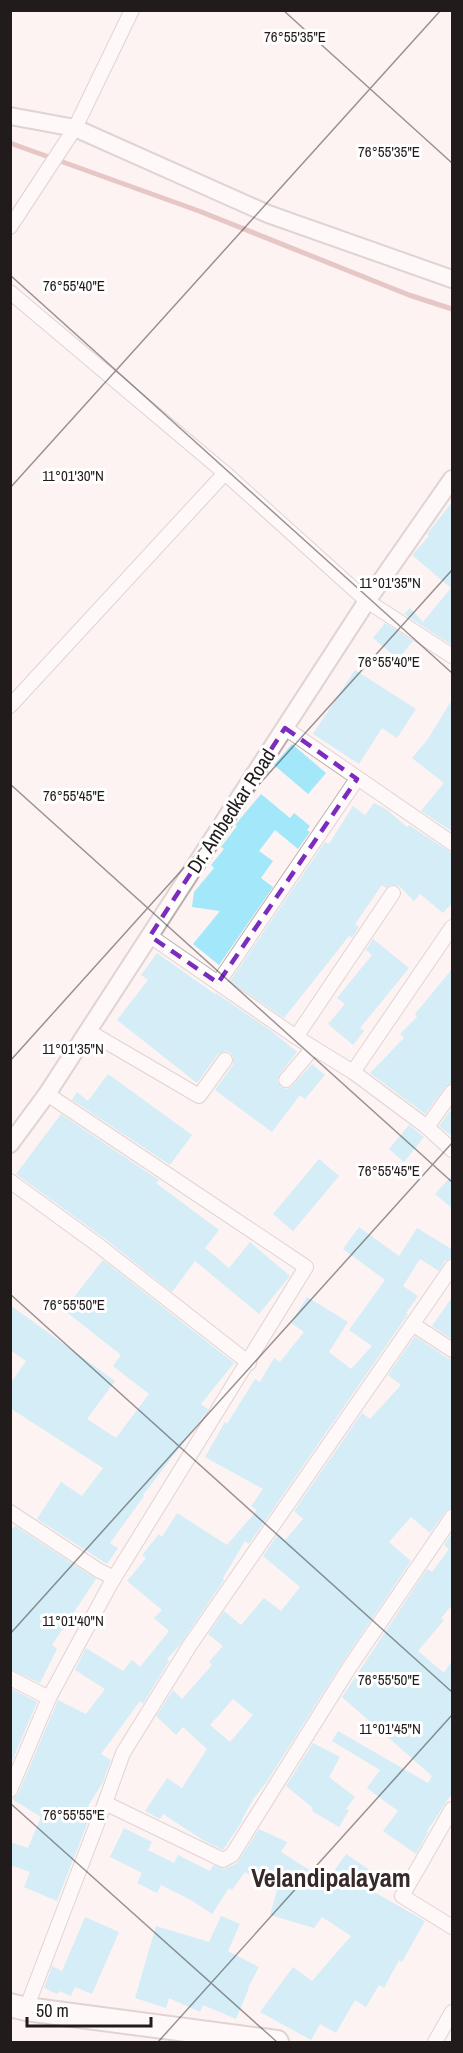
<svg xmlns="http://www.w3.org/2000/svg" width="463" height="2053" font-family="'Archivo Narrow',sans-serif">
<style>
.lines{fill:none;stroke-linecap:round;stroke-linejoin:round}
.stream{stroke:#cd9190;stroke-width:5}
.building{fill:#a2e7fa;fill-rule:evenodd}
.minor-casing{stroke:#bfaeae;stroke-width:16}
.tertiary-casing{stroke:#bfaeae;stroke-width:20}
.primary-casing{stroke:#bfaeae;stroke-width:26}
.minor{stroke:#fff;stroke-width:14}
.tertiary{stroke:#fff;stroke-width:16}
.primary{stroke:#fff;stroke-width:22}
.marked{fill:none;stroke:#7b2cbf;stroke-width:4.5;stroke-dasharray:12 8;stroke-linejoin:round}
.ticks{fill:none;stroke:#211b1b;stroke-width:1.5;stroke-opacity:0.45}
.labels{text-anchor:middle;stroke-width:6;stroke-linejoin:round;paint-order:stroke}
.street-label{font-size:20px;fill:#211b1b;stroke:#fff}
.district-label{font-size:26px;font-weight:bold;fill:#372a29;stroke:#fff}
.ticks-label{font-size:15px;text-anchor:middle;fill:#211b1b;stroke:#fff;stroke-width:6;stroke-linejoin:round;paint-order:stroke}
</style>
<rect width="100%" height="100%" fill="#fdf3f2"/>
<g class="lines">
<!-- stream -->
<path class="stream" d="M10,143L199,211L409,295L452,309"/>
</g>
<!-- building -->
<g class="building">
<path d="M453,501V646L404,614L410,608L423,622L451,588L412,555L429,536L427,534Z"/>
<path d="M385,623L413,641L398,659L373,638Z"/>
<path d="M355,670L416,709L397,738L382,728L359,764L313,734Z"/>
<path d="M453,698V832L421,811L444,783L412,758L428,739Z"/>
<path d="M292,744L326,773L308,794L274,765Z"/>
<path d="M261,794L290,818L294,813L310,826L307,830L310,832L298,849L275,830L259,851L273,861L261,878L273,887L219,965L193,944L220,911L192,907L194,892L214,868L211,865L224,849L221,847L237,826L235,825Z"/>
<path d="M374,803L386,809L407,827L409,825L447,850L453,852V902L443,913L420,894L414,901L398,885H390L386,888L382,885L355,924L359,927L352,938L349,936L284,1018L230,981L325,842L329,844L353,806L365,815Z"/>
<path d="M373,939L409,968L360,1028L364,1031L353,1045L328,1024L345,1004L337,998L372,955L366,950Z"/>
<path d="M157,953L215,994L216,993L273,1032L297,1052L279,1075L277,1082L281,1087L288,1089L292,1086L312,1064L325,1075L305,1099L300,1095L272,1132L215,1090L233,1065V1057L231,1053L225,1051L218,1054L197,1083L117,1020L148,980L141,975Z"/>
<path d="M453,968V1083L445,1087L425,1114L370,1073L404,1038L400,1034L417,1017L415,1014Z"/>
<path d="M108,1074L192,1135L170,1165L72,1100L77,1092L88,1101Z"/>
<path d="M453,1107V1137L439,1126Z"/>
<path d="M61,1114L159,1180L156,1183L219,1230L205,1248L229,1268L250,1242L290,1276L259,1314L195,1261L172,1292L104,1238L16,1174Z"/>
<path d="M409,1125L424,1137L404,1162L389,1149Z"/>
<path d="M319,1159L339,1176L293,1231L273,1214Z"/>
<path d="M453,1174V1209L435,1194Z"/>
<path d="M359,1227L399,1256L417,1228L453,1250V1258L445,1261L439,1271L420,1259L403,1286L418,1296L406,1313L408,1314L249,1544L245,1541L223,1578L224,1580L179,1646L167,1659L169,1661L143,1704L140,1701L101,1754L111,1760L103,1782L88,1806L93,1809L57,1901L24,1887L30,1872L10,1865V1842L28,1848L41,1817L12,1799L18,1794L58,1700L86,1714L105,1689L75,1670L86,1648L123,1671L132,1660L140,1667L169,1631L154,1618L162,1610L127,1581L146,1558L142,1555L159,1534L162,1537L177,1513L227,1545L257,1510L251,1506L263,1489L205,1457L225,1422L227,1424L255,1379L260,1382L274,1358L280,1362L304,1332L291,1323L307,1297L348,1322L329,1352L351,1369L372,1346L349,1330L385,1280L343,1249Z"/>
<path d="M103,1260L234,1363L201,1404L208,1409L205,1414L143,1495L144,1496L110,1543L118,1548L107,1564L37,1519L61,1482L82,1496L103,1468L10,1408V1384L26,1361L10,1350V1305L115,1381L87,1419L116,1438L149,1394L113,1366L121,1355L64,1310Z"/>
<path d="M453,1296V1340L432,1326Z"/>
<path d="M415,1336L447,1358L453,1359V1508L445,1512L430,1533L411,1517L389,1542L411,1561L342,1663L266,1783L254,1798L242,1819L243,1820L223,1850L206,1842L163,1814L160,1819L145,1811L167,1778L182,1788L207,1749L183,1727L176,1735L156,1716L173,1690L182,1699L212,1665L209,1662L223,1646L208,1634L224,1611L241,1625L264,1598L281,1611L300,1587L263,1556L278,1534L285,1540L303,1519L294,1511L362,1413L370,1419L401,1385L388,1375ZM233,1699L253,1715L230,1742L210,1725Z"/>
<path d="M15,1526L96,1579L52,1645L57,1649L40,1683L10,1669V1531Z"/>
<path d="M453,1532V1604L441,1618L444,1620L418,1651L444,1673L453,1659V1792L427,1831L428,1832L416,1854L383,1831L398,1811L367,1788L380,1770L332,1741L338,1731L428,1783L432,1776L342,1697L425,1572L428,1569L432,1572L449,1549L444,1545Z"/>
<path d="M10,1688L37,1702L10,1766Z"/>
<path d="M313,1743L340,1757L329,1777L355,1797L346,1809L349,1810L339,1827L312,1811L313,1808L286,1786Z"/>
<path d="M124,1828L152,1842L148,1850L174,1863L178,1855L210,1871L213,1865L224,1869L237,1863L259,1829L287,1842L281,1852L327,1881L346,1854L371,1871L362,1885L425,1921L402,1962L399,1960L384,1988L379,1985L366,2007L355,2000L336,2033L320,2024L311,2040L260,2012L293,1967L312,1981L351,1936L322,1917L314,1928L270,1915L277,1891L245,1872L232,1890L229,1888L212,1914L191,1900L161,1885L157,1893L137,1883L142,1873L110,1857Z"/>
<path d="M221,1916L240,1924L228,1951L259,1967L248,1988H249L236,2019L203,2005L200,2012L169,1998L166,2008L135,1998L156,1926L209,1942Z"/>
<path d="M85,1917L119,1932L92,1994L75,1987L71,1996L59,1991L57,1994L44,1988L52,1966L62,1971Z"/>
</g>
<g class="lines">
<!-- minor casing -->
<g class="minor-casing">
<g id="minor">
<path d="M10,227L75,128L132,10"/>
<path d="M10,292L225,473L367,601L452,656"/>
<path d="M10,706L225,473"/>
<path d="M285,728L452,843"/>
<path d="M150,936L296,1037L353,1072L427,1127L452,1150"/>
<path d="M218,983L357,779"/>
<path d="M88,1031L199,1096L225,1060"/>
<path d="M296,1037L393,893"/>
<path d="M353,1072L452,927"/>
<path d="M286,1080L313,1048"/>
<path d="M427,1127L452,1092"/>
<path d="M10,1181L98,1245L249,1363"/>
<path d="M414,1325L452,1350"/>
<path d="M10,1512L98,1570L114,1578"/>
<path d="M10,1678L49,1698"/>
<path d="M10,1790L49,1698L111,1583L306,1267L47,1094"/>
<path d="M105,1803L223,1860L232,1855L349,1668L452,1517"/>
<path d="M452,1809L402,1896L452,1927"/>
<path d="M26,2009L105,1803L123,1753L190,1645L452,1267"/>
<path d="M435,2042L452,2012"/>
</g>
</g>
<!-- tertiary casing -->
<g class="tertiary-casing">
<g id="tertiary">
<path d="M10,116L75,128L268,214L452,279"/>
<path d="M10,1144L47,1094L367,601L452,479"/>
</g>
</g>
<!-- primary casing -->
<g class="primary-casing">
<path id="primary" d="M10,2005L26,2009L277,2042"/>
</g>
<!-- minor -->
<use href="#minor" class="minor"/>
<!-- tertiary -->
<use href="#tertiary" class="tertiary"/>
<!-- primary -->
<use href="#primary" class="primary"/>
</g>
<!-- marked area -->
<path d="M0 0H463V2053H0ZM285,728L357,779L218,983L150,936Z" fill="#fdf3f2" fill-opacity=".55" fill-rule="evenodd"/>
<path class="marked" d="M285,728L357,779L218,983L150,936Z"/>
<!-- ticks -->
<path class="ticks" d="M283,10L452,163M10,275L452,673M10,488L441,10M10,784L452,1182M10,1061L452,570M10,1294L452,1692M10,1634L452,1143M10,1803L277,2042M158,2042L452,1715"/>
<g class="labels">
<!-- street labels -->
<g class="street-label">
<text transform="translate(231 811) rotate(-57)" y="7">Dr. Ambedkar Road</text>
</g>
<!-- district labels -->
<g class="district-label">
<text x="331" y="1887">Velandipalayam</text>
</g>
</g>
<g class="ticks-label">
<text x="295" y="42">76°55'35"E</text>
<text x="389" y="157">76°55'35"E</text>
<text x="74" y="291">76°55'40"E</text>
<text x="73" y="481">11°01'30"N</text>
<text x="390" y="588">11°01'35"N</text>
<text x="389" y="667">76°55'40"E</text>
<text x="74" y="801">76°55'45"E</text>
<text x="73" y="1054">11°01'35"N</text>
<text x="389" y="1176">76°55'45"E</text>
<text x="74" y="1310">76°55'50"E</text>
<text x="73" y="1626">11°01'40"N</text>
<text x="389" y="1685">76°55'50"E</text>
<text x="390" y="1734">11°01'45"N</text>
<text x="74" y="1820">76°55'55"E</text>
</g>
<!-- border -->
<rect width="463" height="2053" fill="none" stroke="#211b1b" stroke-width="24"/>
<!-- scale -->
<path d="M27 2017v9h124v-9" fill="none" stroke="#211b1b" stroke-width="3"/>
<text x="36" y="2017" font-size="18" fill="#211b1b" stroke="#ffffff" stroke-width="4.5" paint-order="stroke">50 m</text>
</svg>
